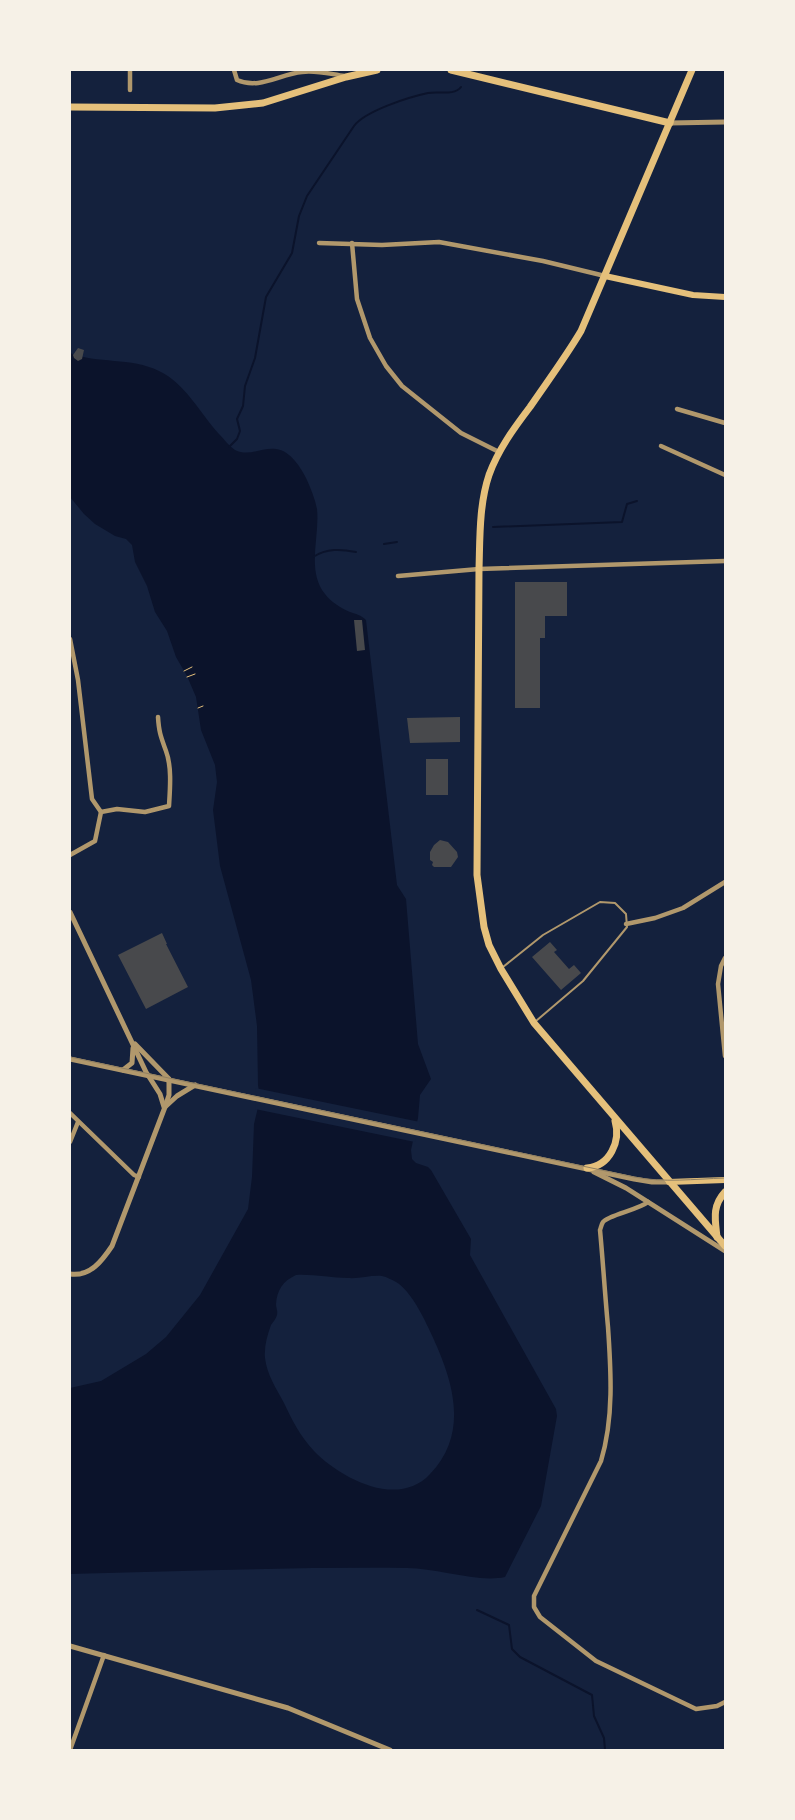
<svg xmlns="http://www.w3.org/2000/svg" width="795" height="1820" font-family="Roboto,sans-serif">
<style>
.water{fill:#0b132b;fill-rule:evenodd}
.pier{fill:#14213d}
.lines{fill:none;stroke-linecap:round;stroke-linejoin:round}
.stream{stroke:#0b132b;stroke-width:2}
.building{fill:#48494c}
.path{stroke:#e5c07b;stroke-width:1}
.service{stroke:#b1986c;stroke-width:2}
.minor{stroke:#b1986c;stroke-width:4.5}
.tertiary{stroke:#b1986c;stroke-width:5}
.secondary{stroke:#e5c07b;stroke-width:6}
.primary{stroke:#e5c07b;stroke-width:7}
.tram{stroke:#918062;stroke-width:1}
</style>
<rect width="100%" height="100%" fill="#14213d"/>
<!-- water -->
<path class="water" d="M70,353C97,364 131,357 159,371C185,383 200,413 219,434C224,439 229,446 235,450C249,457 262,447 276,449C290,450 302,469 307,480C311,489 315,499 317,509C320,537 306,570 325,594C331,602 341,608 350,612C356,614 361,615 366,620L397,885L406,899L418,1044L431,1079L420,1095L418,1118L411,1150L412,1159L416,1163L428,1167L431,1170L471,1239L470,1255L556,1409L557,1416L541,1506L505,1577C478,1583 437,1568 407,1568C295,1567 182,1571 70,1574V1388L101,1381L146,1354L166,1337L200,1295L248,1209L252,1177L254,1124L260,1099L258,1085L257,1026L251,980L220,866L213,810L217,782L215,765L201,730L196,697L187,676L176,657L167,631L155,612L147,586L135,562L132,545L126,539L115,536L95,524L84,514L70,497ZM296,1275C313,1274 331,1278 348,1278C359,1279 371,1275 382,1276C387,1277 392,1280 396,1282C409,1289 422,1314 428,1327C451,1375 472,1430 430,1474C398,1509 340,1478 314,1451C300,1436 292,1420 284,1403C276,1388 267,1375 265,1358C264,1347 267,1336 271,1325C273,1322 276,1319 277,1315C278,1311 276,1308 276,1304C277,1290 283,1281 296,1275Z"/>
<!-- pier -->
<path class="pier" d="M255,1088L420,1122L415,1142L255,1109L257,1099Z"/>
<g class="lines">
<!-- stream -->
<g class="stream">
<path d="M229,447L237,439L240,431L237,419L243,406L245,386L255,358L266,297L292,253L299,216L307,196L354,126C365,111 409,97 428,93C439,91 454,96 461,87"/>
<path d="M493,527L622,522L627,504L637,501"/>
<path d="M384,544L397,542"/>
<path d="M313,557C327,548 341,549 356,552"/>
<path d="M477,1610L509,1625L512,1649L520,1657L592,1695L594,1716L604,1738L605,1750"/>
</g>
</g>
<!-- building -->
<g class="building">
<path d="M78,348L84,350L82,359L78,361L74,358L73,355Z"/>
<path d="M515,582H567V616H545V638H540V708H515Z"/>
<path d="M354,620H362L365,650L357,651Z"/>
<path d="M460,717V742L410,743L407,718Z"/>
<rect x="426" y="759" width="22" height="36"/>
<path d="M440,840L448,842L457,852L458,857L451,867H434L432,865L433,862L430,860V852L434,845Z"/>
<path d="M162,933L167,944H166L188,987L146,1009L118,955Z"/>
<path d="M550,942L557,950L554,952L569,969L574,965L581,973L561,990L532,957Z"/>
</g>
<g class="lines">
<!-- path -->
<g class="path">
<path d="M184,671L192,667"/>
<path d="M187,677L195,674"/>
<path d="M198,708L203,706"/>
</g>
<!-- service -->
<path class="service" d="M503,967L543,935L600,902L615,903L626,914L627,927L583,981L536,1021"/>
<!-- minor -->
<g class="minor">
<path d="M130,70V90"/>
<path d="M234,70L237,80C259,90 280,74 302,72C316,70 330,74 345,76"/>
<path d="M319,243L382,245L439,242L543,261L605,276"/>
<path d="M352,243L357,299L370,338L386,366L402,386L461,433L499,452"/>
<path d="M677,409L725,423"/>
<path d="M661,446L725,475"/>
<path d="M398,576L479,569L725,561"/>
<path d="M70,639L78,680L92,799L101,812L95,841L70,855"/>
<path d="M101,812L117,809L145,812L169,806C170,789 172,767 166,751C161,737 159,733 158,717"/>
<path d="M626,924L655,918L683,908L725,882"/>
<path d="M725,958L721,966L718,984L725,1056"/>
<path d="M70,1113L134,1175L139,1177"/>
<path d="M70,1142L78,1122"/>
<path d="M648,1202C638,1210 608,1215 603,1222C601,1225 601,1228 600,1230C603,1262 605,1295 608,1327C611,1371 614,1418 601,1461L534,1596V1607L540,1617L596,1661L696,1709L717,1706L725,1702"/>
<path d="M70,1750L104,1655"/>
</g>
<!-- tertiary -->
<g class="tertiary">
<path d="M670,123L725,122"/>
<path d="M70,912L146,1072L160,1094L164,1107"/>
<path d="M135,1044L169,1079"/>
<path d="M70,1059L634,1179L652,1182H669"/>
<path d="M123,1070L132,1063L133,1048"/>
<path d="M165,1107L177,1096L195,1085"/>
<path d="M594,1172L626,1188L725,1251"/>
<path d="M70,1274C90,1277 102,1261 112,1246L165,1107L169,1095V1079"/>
<path d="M70,1646L288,1708L390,1750"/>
</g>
<!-- secondary -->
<g class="secondary">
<path d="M605,276L693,295L725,297"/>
<path d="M669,1182L725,1180"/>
</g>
<!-- primary -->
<g class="primary">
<path d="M451,70L670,123"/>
<path d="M692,70L581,331C565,358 547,382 530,407C514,428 498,450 489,475C479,505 480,538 479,569L477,875L484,927L489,945L501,969L534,1023L725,1246"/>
<path d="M70,107L215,108L263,103L346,77L377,70"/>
<path d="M587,1168C610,1166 621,1141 615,1121"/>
<path d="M717,1237C715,1219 712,1206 725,1192"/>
</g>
<!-- tram -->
<path class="tram" d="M70,1057L634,1177C664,1183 694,1179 725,1178"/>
</g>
<!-- border -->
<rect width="795" height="1820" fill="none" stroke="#f6f1e7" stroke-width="142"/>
</svg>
